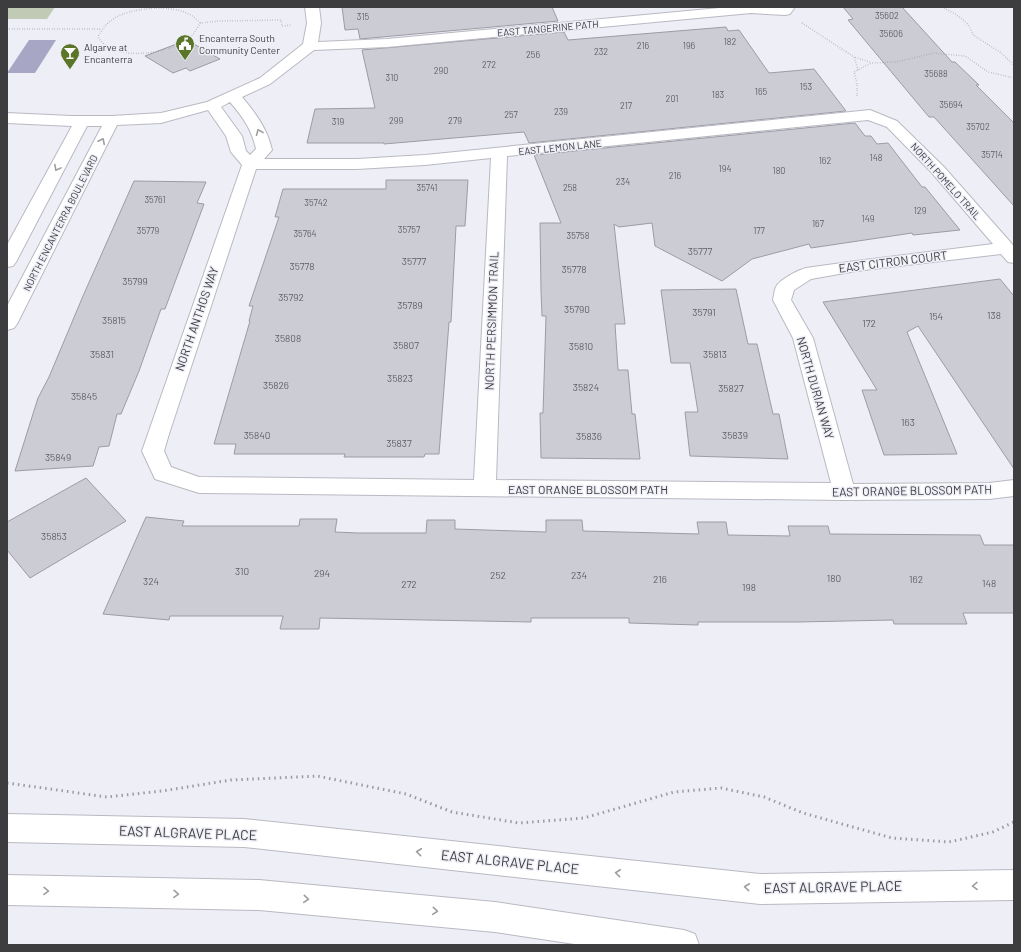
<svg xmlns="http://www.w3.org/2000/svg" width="1021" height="952" font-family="Barlow,sans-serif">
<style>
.green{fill:#c1cab4}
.water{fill:#a8a6c5}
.building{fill:#ccccd5;stroke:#9d9ca5}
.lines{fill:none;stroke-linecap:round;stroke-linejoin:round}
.minor-casing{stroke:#bab9c2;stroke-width:2}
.path-far1{stroke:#9b9ba1;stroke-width:1.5;stroke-dasharray:0.5 2;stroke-linecap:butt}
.path{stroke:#9b9ba1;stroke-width:3;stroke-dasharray:1.5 4;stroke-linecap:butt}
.minor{fill:#fff;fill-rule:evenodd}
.oneway{stroke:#9e9ea0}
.labels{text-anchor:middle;stroke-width:3;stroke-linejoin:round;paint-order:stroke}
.far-number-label{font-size:9px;fill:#616165}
.far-street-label{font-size:10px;fill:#3d3d40;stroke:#eeeef7}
.far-poi-label{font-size:10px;fill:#3d3d40;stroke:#eeeef7;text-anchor:start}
.number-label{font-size:10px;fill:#616165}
.street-label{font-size:12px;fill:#3d3d40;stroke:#eeeef7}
.near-street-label{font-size:14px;fill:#3d3d40;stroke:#eeeef7}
</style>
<rect width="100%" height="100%" fill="#eeeef7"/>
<!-- green -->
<path class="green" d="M7,7H55L47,19H7Z"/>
<!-- water -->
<path class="water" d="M29,40H56L35,73H7Z"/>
<!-- building -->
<g class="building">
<path d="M342,7H552L558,21L360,39L358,29L345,30Z"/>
<path d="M843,7H902L952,62H955L979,85H976L1014,123V206L934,117H929L848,20L853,19Z"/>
<path d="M726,27L728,31L739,30L769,73L814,69L846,111L529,143L524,132L384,144V143H307L315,109L375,108L362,50L564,32L568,40Z"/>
<path d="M187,40L220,59L190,71L186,68L173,73L145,56Z"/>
<path d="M855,123L865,136H871L877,144L888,143L922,187H925L960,230L913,235L912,233L811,248L809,244L752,259L722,281L655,246L652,223L619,227L614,224L625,324H615L618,370H628L632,414H635L640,459L541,458L540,413H543L546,316H542L541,291L540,223H561L534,155Z"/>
<path d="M386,180H468L465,226H456L451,322H449L439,454H425L424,457H344L345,454H234L236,444H214L250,321H249L253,306H249L279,217H275L283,189H386Z"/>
<path d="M134,181L206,182L197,203L204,204L165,309H161L139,371L121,414H117L109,446L99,447L93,466L15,471L38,398L49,377L83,296Z"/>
<path d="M1000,279L1014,296V469L918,326L907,332L957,454L884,455L862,390H877L823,302Z"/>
<path d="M736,289L748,344H757L773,414H779L788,459L690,456L685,412H698L690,363H671L661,290Z"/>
<path d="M86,478L126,521L30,578L7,550V522Z"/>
<path d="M146,517L184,521L182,526H299L300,519H337L335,532L358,533H426L427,520H455V529L546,532V520H582L583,531L699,534L697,522H726L728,535L790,536L788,526H828L830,534L980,535L984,545H1014V613H963L967,624H894L893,620L798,622H698V625L629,623V618H531V622L320,618L319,629H280L283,616H170L169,620L103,614Z"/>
</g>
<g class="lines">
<!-- minor casing -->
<g class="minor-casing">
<g id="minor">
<path d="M305,7H319L321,23L318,42L387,39L730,7H795L790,14L785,15L751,13L387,47L314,50L270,84L242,97C256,114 267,128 272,150L264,159H357L425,155L870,110L897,121L944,167L1012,244L1014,247V263L1008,262L1001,254L856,271L811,279L794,290L791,300L813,338L853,484L989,483L1014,480V496L989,499L844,500L199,493L155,479L142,451L242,165L231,152L226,136L208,110L161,123L117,125L17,324L14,328L7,330V306L102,126H87L16,262L13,266L7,267V245L72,126L7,123V113L71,116H112L161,113L207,102L260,78L303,44L307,23ZM230,102C243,117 252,130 256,149L250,155L246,151L242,136L221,107ZM868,120L887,127L932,173L993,244L856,261L806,268C798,270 779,280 776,287C774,291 774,296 773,300L793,338L831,483L496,480L507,156ZM491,158L474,480L199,477L171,467L164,451L169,434L256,169H357L425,165Z"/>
<path d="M7,814L244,819L760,874L1014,870V900L760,904L244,847L7,842Z"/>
<path d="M7,875L259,880L495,902L684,930L695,934L699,945H581L495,932L259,910L7,905Z"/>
</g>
</g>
<!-- path-far1 -->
<g class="path-far1">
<path d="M942,7C955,14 969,20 973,35L1000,52L1014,65"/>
<path d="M161,8C176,9 190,11 200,23C196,31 192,37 184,42C163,54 113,62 98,37C109,12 137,9 161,8Z"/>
<path d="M200,23L220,21L281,20L282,26L291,25"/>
<path d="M802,23L854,57"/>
<path d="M7,29H100"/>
<path d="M858,70L854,57L870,62"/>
<path d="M857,96V83L854,72L871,63L896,62L934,53L965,56L988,72L1014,78"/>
</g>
<!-- path -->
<path class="path" d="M7,783L107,797L162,791L231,780L317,776L406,794L452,812L519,823L584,818L674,792L721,788L764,797L803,813L892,838L949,842L993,832L1014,822"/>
<!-- minor -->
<use href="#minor" class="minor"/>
</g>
<!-- one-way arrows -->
<defs><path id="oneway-chevron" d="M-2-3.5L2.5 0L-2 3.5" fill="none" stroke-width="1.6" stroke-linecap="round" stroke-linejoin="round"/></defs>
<g class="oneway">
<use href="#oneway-chevron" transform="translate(259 132) rotate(-112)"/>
<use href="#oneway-chevron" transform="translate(102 141) rotate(-63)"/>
<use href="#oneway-chevron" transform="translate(57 168) rotate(118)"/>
<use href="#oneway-chevron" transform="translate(419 852) rotate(-174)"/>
<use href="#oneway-chevron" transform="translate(618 873) rotate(-174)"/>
<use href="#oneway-chevron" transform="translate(975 886) rotate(179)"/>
<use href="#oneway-chevron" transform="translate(747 887) rotate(-174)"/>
<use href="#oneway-chevron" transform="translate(46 891) rotate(1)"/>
<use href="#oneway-chevron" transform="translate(176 894) rotate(1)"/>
<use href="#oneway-chevron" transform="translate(306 899) rotate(5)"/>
<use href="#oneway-chevron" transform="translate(435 911) rotate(5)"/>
</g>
<!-- icons -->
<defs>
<g id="civic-pin" transform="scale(1)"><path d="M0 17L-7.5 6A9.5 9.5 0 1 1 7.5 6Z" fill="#5b7629" stroke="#eeeef7"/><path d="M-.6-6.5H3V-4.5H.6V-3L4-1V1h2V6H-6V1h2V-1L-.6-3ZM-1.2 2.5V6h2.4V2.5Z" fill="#fff"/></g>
<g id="bar-pin" transform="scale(1)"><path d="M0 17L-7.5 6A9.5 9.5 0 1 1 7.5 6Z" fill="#5b7629" stroke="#eeeef7"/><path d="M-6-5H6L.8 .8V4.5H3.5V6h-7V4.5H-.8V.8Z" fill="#fff"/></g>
</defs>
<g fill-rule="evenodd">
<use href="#civic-pin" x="185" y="44"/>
<use href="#bar-pin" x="70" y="53"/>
</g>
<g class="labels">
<!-- far-number labels -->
<g class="far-number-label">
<text x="887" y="19">35602</text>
<text x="363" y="20">315</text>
<text x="891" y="37">35606</text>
<text x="730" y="45">182</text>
<text x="643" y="49">216</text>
<text x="689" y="49">196</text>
<text x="601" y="55">232</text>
<text x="533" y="58">256</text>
<text x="489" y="68">272</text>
<text x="441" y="74">290</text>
<text x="936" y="77">35688</text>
<text x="392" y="81">310</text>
<text x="806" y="90">153</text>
<text x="761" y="95">165</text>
<text x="718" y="98">183</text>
<text x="672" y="102">201</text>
<text x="951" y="108">35694</text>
<text x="626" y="109">217</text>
<text x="561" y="115">239</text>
<text x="511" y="118">257</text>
<text x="396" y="124">299</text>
<text x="455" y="124">279</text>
<text x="338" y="125">319</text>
<text x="978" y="130">35702</text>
<text x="992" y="158">35714</text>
<text x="876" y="161">148</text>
<text x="825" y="164">162</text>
<text x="725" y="172">194</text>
<text x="779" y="174">180</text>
<text x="675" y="179">216</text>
<text x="623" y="185">234</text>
<text x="427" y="191">35741</text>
<text x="570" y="191">258</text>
<text x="155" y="203">35761</text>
<text x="316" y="206">35742</text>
<text x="920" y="214">129</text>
<text x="868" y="222">149</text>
<text x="818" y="227">167</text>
<text x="409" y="233">35757</text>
<text x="148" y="234">35779</text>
<text x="759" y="234">177</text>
<text x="305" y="237">35764</text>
<text x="578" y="239">35758</text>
</g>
<!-- far-street labels -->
<g class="far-street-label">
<text transform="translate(548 28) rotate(-5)" y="4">EAST TANGERINE PATH</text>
<text transform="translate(560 147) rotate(-6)" y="4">EAST LEMON LANE</text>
<text transform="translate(946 181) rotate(48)" y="4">NORTH POMELO TRAIL</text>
<text transform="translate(60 223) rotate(-63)" y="4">NORTH ENCANTERRA BOULEVARD</text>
</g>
<!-- far-poi labels -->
<g class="far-poi-label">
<text x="199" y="42">Encanterra South<tspan x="199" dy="12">Community Center</tspan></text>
<text x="84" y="51">Algarve at<tspan x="84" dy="12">Encanterra</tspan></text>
</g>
<!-- number labels -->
<g class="number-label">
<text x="700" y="255">35777</text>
<text x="414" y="265">35777</text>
<text x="302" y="270">35778</text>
<text x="574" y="273">35778</text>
<text x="135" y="285">35799</text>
<text x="291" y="301">35792</text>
<text x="410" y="309">35789</text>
<text x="577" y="313">35790</text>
<text x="704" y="316">35791</text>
<text x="994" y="319">138</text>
<text x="936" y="320">154</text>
<text x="114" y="324">35815</text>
<text x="869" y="327">172</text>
<text x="288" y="342">35808</text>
<text x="406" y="349">35807</text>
<text x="581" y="350">35810</text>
<text x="102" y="358">35831</text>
<text x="715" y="358">35813</text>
<text x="400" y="382">35823</text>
<text x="276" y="389">35826</text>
<text x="586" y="391">35824</text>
<text x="731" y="392">35827</text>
<text x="84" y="400">35845</text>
<text x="908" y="426">163</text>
<text x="257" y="439">35840</text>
<text x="735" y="439">35839</text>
<text x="589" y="440">35836</text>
<text x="399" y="447">35837</text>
<text x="58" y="461">35849</text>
<text x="54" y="540">35853</text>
<text x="242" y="575">310</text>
<text x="322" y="577">294</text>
<text x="498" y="579">252</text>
<text x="579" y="579">234</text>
<text x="834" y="582">180</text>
<text x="660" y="583">216</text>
<text x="916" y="583">162</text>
<text x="151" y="585">324</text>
<text x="989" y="587">148</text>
<text x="409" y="588">272</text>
<text x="749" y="591">198</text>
</g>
<!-- street labels -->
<g class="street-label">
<text transform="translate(893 262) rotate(-7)" y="4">EAST CITRON COURT</text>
<text transform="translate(197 319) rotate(-71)" y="4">NORTH ANTHOS WAY</text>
<text transform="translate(492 321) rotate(-88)" y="4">NORTH PERSIMMON TRAIL</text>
<text transform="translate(815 388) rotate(74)" y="4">NORTH DURIAN WAY</text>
<text x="588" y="494">EAST ORANGE BLOSSOM PATH</text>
<text transform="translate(912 491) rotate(-1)" y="4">EAST ORANGE BLOSSOM PATH</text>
</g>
<!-- near-street labels -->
<g class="near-street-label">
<text transform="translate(188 833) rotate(2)" y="5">EAST ALGRAVE PLACE</text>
<text transform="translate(510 862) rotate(6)" y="5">EAST ALGRAVE PLACE</text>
<text transform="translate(833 887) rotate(-1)" y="5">EAST ALGRAVE PLACE</text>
</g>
</g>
<!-- border -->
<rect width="1021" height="952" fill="none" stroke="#3d3d40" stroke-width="16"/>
</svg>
